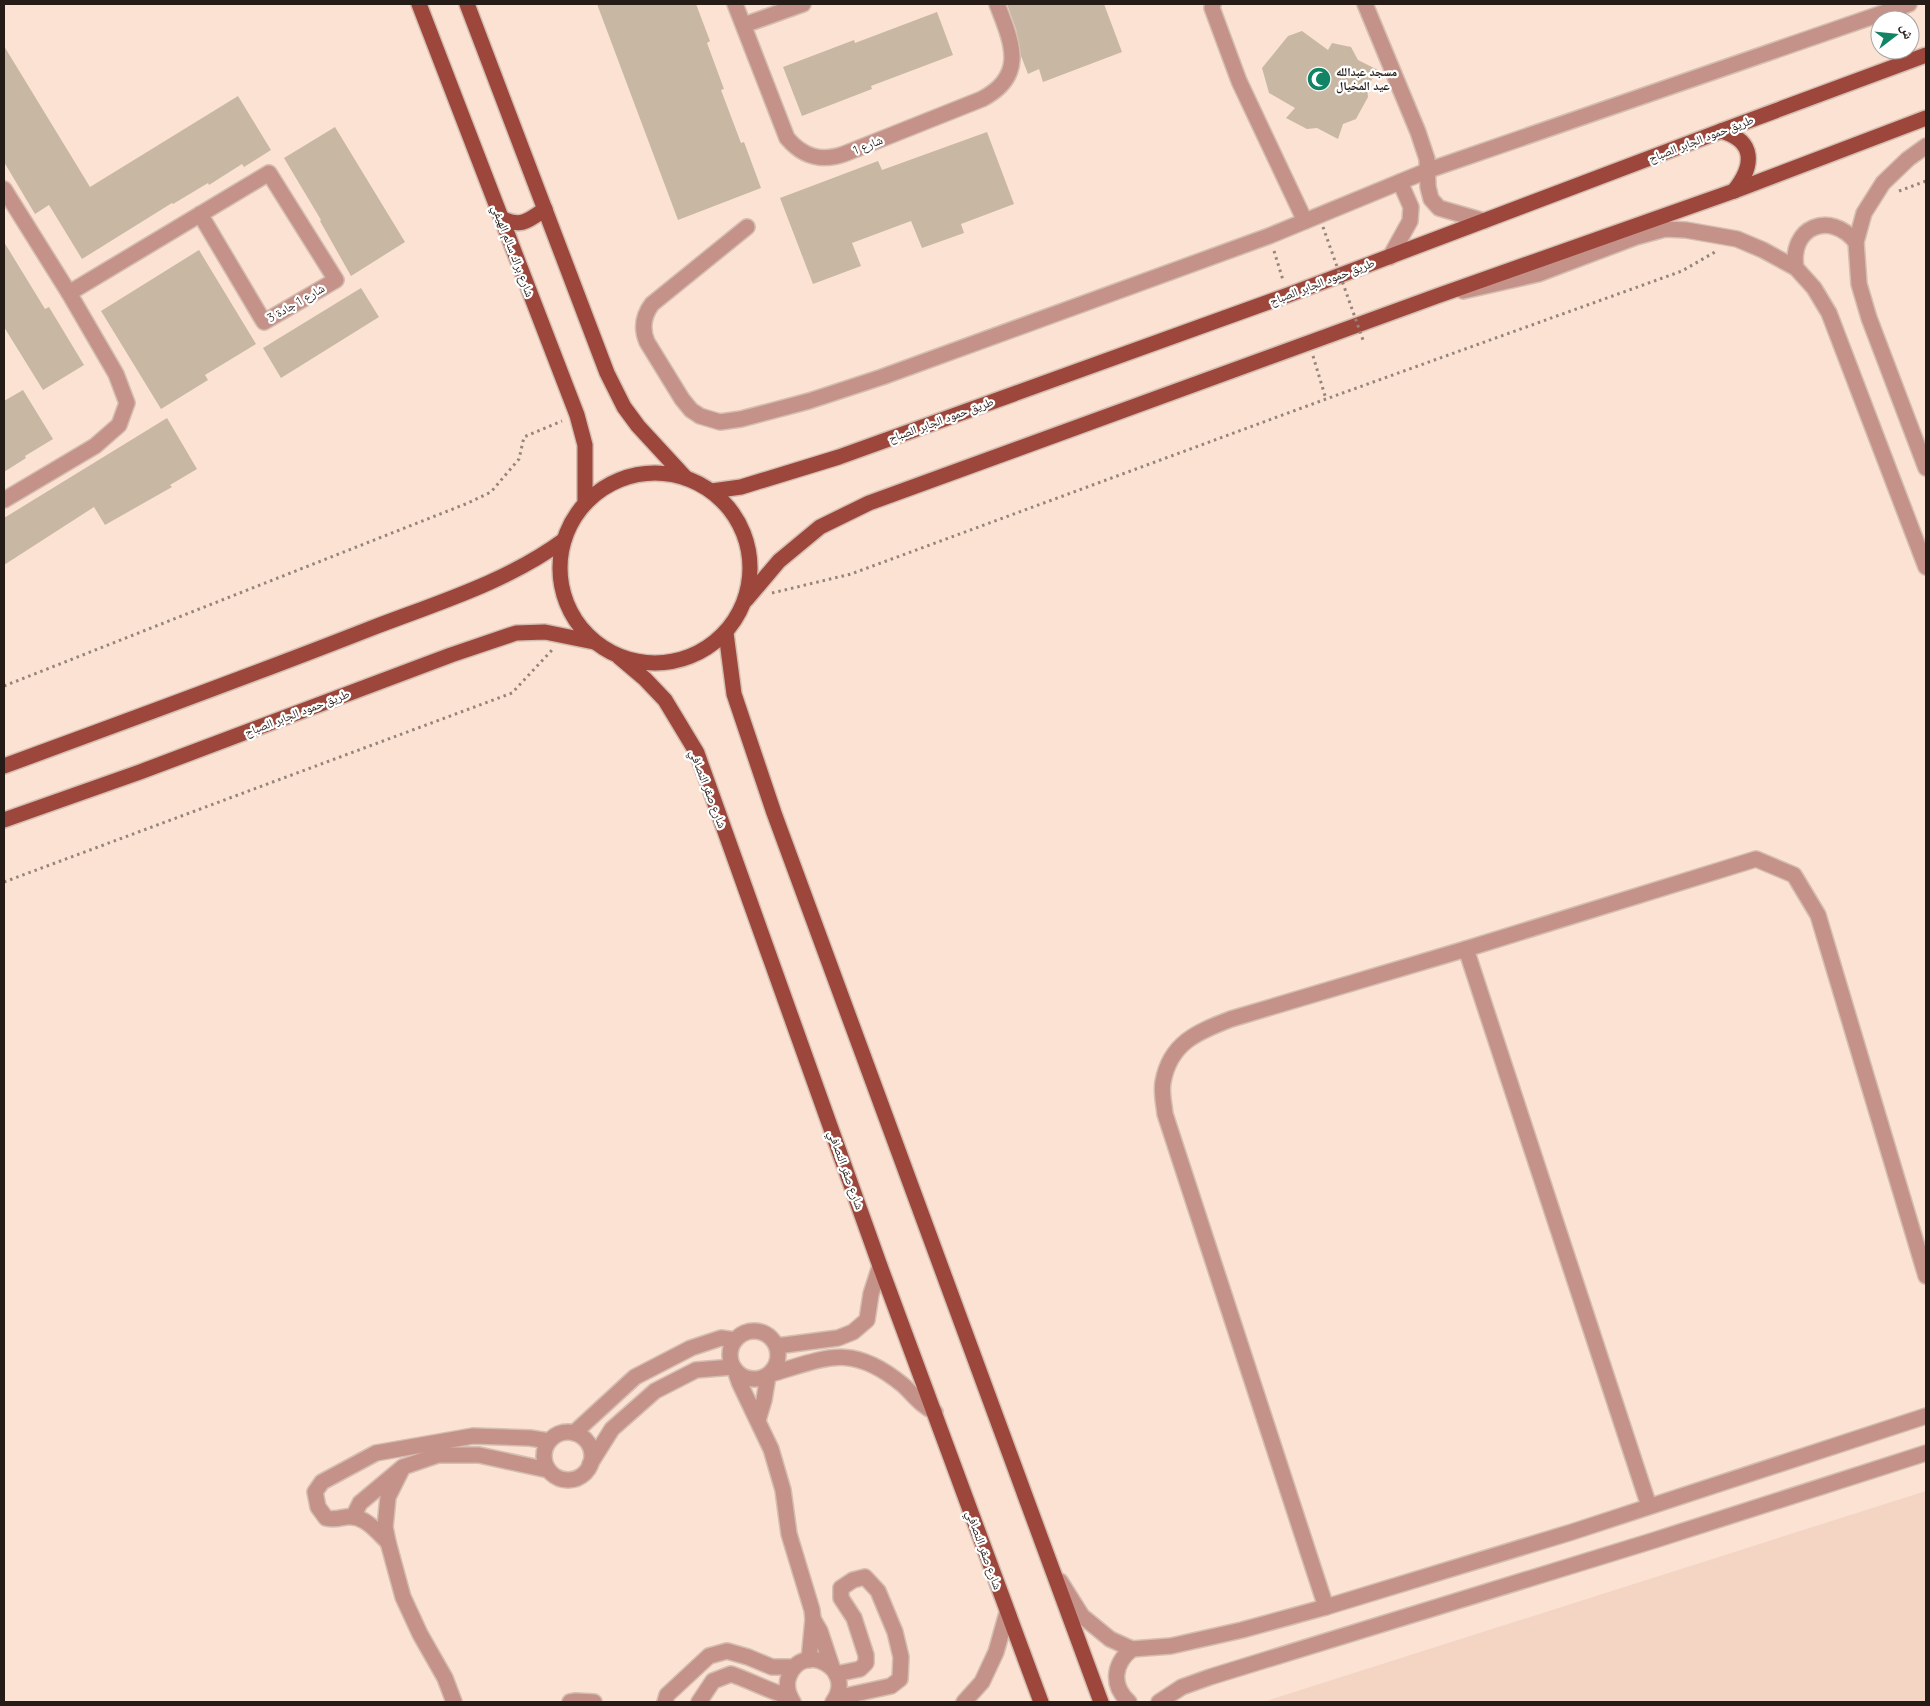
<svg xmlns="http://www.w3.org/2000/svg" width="1930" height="1706" font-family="Quicksand,'Noto Naskh Arabic',sans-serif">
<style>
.built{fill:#f4d4c2}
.building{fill:#c8b8a3}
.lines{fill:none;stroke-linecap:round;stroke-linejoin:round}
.minor-casing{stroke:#d4beb1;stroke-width:18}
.major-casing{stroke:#d4beb1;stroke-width:18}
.path{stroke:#96847a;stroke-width:3;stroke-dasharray:2.5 4;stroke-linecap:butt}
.minor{stroke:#c49289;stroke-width:15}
.major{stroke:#9d463b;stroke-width:15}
.path-bridge{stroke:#96847a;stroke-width:3;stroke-dasharray:2.5 4;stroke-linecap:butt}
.labels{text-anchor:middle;stroke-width:4.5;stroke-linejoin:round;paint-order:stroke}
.poi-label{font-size:12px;font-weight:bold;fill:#251c17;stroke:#fff;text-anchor:start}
.street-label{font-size:12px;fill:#251c17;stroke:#fff}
</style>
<rect width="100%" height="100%" fill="#fbe2d3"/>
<!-- built -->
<path class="built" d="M1926,1491V1702H1263Z"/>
<!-- building -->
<g class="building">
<path d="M597,4H696L710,41L707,43L724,89L721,90L741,143L744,142L761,188L678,220Z"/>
<path d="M1007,4H1104L1122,52L1043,82L1039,69L1028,74L1021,56L1016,29Z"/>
<path d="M937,12L953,55L871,86L872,89L802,116L783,67L854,40L855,43Z"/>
<path d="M1302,31L1328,50L1332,43L1351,47L1358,60L1378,70L1367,87L1368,97L1356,119L1343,124L1338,139L1317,128L1307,129L1286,118L1295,108L1269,93L1262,68L1288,36Z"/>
<path d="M4,46L90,187L238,96L271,150L244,167L242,164L209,185L208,183L173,204L172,203L82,259L49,205L35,214L4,162Z"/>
<path d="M335,127L405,242L351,276L320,221L321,220L284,158Z"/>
<path d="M987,132L1014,204L961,224L964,233L922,248L911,221L852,243L861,266L813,284L780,198L878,161L882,170Z"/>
<path d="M4,242L45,309L49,307L84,365L43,390L4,327Z"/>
<path d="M199,250L256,344L205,375L208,380L161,409L101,311Z"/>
<path d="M361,288L379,317L281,378L263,348Z"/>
<path d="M23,390L53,439L25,456L26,458L4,472V401Z"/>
<path d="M167,418L197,469L170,485L172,487L105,525L94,507L4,565V518Z"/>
</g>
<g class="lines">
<!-- minor casing -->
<g class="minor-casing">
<g id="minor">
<path d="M735,4L787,138C803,157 821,162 844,154L982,99C1028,75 1011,41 997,4"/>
<path d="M1213,4L1212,8L1239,81L1305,221"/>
<path d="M1365,4L1418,132L1427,159L1428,187L1431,199L1439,208L1484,221"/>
<path d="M744,25L803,4"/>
<path d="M1926,146L1908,159L1883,183L1864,213L1856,242L1859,284L1869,318L1926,468"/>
<path d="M4,189L69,293L116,374L127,403L119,425L95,446L4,500"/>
<path d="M747,227L652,304C643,316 641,328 647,342L682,399L691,410L700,416L720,422L741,419L809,401L882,377L1269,236L1429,170L1909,4"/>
<path d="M1390,257L1410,221L1411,207L1400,182"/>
<path d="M1796,268C1789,227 1830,210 1856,242"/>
<path d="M1463,291L1538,274L1636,237L1665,229L1686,230L1737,239L1763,250L1796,268L1814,288L1829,313L1926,567"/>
<path d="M69,293L269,173L336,280L264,322L200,214"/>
<path d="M1466,949L1649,1506"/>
<circle cx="754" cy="1355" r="24"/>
<path d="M777,1346L838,1338L853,1332L867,1320L871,1294L880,1266"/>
<path d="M735,1370L739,1382L771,1449L783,1490L789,1534L812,1610L813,1619L809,1660"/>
<path d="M771,1374C828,1357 852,1343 903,1385C914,1395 921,1406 935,1412"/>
<path d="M758,1420L764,1400L768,1376"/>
<circle cx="568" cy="1456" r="24"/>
<path d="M574,1433L635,1377L691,1348L721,1338L735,1340"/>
<path d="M590,1464L612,1429L655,1391L696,1370L733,1367"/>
<path d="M403,1467L388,1497L385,1527L388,1542L403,1597L420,1634L445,1678L454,1702"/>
<path d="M353,1517L360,1503L403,1467L438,1455H479L548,1470"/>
<path d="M388,1542C378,1533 368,1519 353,1517C345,1515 338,1521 326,1518L318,1507L315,1492L322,1482L376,1453L473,1436L530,1438L549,1441"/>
<path d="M1060,1581L1082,1616L1110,1639L1132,1649L1171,1646L1242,1630L1326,1607L1572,1532L1926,1416"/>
<path d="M1326,1607L1165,1114C1164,1104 1161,1092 1163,1082C1170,1043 1197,1032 1231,1019L1466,949L1756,859L1794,875L1818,915L1926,1276"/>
<path d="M813,1619L820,1631L832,1667"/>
<path d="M836,1698L891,1686L900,1679L901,1657L895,1632L878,1591L865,1577L853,1580L841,1588V1598L854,1618L866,1655V1663L860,1669L836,1674"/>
<path d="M570,1702L576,1701L594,1702"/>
<path d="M665,1702L667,1695L709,1656L727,1651L748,1657L772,1667H794"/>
<path d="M699,1702L713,1681L731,1674C751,1681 769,1691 790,1697"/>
<path d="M793,1702C788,1694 785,1686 789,1676C803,1640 857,1669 833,1702"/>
<path d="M964,1702L982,1682L996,1652L1007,1613"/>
<path d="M1129,1702C1111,1686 1113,1664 1132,1649"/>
<path d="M1159,1702L1182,1687L1210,1677L1655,1540L1926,1453"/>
</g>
</g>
<!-- major casing -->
<g class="major-casing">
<g id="major">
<path d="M419,4L577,415L585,445V502"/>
<path d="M467,4L607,373L624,407L638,426L685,477"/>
<path d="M1721,131C1756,141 1754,166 1734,191"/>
<path d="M501,218C521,228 528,221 545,209"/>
<circle cx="655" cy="568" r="95"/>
<path d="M712,491L741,487L839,457L1288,295L1721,131L1926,55"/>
<path d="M746,600L779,561L820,527L869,503L1437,296L1734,191L1926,118"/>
<path d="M726,633L734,694L774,813L1101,1702"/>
<path d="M619,657L645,679L665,700L697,753L880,1266L1041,1702"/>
<path d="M4,766C127,721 250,676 372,628C437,603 507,582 564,540"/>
<path d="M4,820L140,772L451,655L516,633L545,632L594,642"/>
</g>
</g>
<!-- path -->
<g class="path">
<path d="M1899,191L1926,181"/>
<path d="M1274,251L1283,280"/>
<path d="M1313,356L1326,399"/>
<path d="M772,593L851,574L1326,399L1682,271L1715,252"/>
<path d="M4,686L468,503L491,492L519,459L524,437L562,421"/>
<path d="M4,882L512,693L552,650"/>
</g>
<!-- minor -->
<use href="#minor" class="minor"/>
<!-- major -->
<use href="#major" class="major"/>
<!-- path-bridge -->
<path class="path-bridge" d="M1323,227L1363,340"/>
</g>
<!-- icons -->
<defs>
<g id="mosque-disc" transform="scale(1.25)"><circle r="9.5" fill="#108464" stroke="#fff"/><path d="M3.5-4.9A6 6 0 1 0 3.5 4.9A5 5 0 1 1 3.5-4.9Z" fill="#fff"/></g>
</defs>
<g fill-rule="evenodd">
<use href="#mosque-disc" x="1319" y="79"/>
</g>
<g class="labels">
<!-- poi labels -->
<g class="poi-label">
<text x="1336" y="76">مسجد عبدالله<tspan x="1336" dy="14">عيد المخيال</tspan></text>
</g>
<!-- street labels -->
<g class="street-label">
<text transform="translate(1701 139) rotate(-21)" y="4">طريق حمود الجابر الصباح</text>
<text transform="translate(868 145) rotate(-22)" y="4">شارع 1</text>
<text transform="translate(513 251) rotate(69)" y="4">شارع براك سالم الهيفي</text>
<text transform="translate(1322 282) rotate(-21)" y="4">طريق حمود الجابر الصباح</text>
<text transform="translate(296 303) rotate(-30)" y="4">شارع 1 جادة 3</text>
<text transform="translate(941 420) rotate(-20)" y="4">طريق حمود الجابر الصباح</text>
<text transform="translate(297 713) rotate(-21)" y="4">طريق حمود الجابر الصباح</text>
<text transform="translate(708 789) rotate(69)" y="4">شارع صقر النصافي</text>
<text transform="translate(846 1170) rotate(70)" y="4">شارع صقر النصافي</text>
<text transform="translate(984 1550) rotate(70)" y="4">شارع صقر النصافي</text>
</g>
</g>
<!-- border -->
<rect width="1930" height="1706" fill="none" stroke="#251c17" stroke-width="10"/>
<!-- north arrow -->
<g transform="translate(1895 35) rotate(74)"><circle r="24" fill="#ffffff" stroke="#a8a4a2"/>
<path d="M0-4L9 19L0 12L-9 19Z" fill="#108464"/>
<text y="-8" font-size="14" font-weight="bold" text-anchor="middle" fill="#251c17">ش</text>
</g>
</svg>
